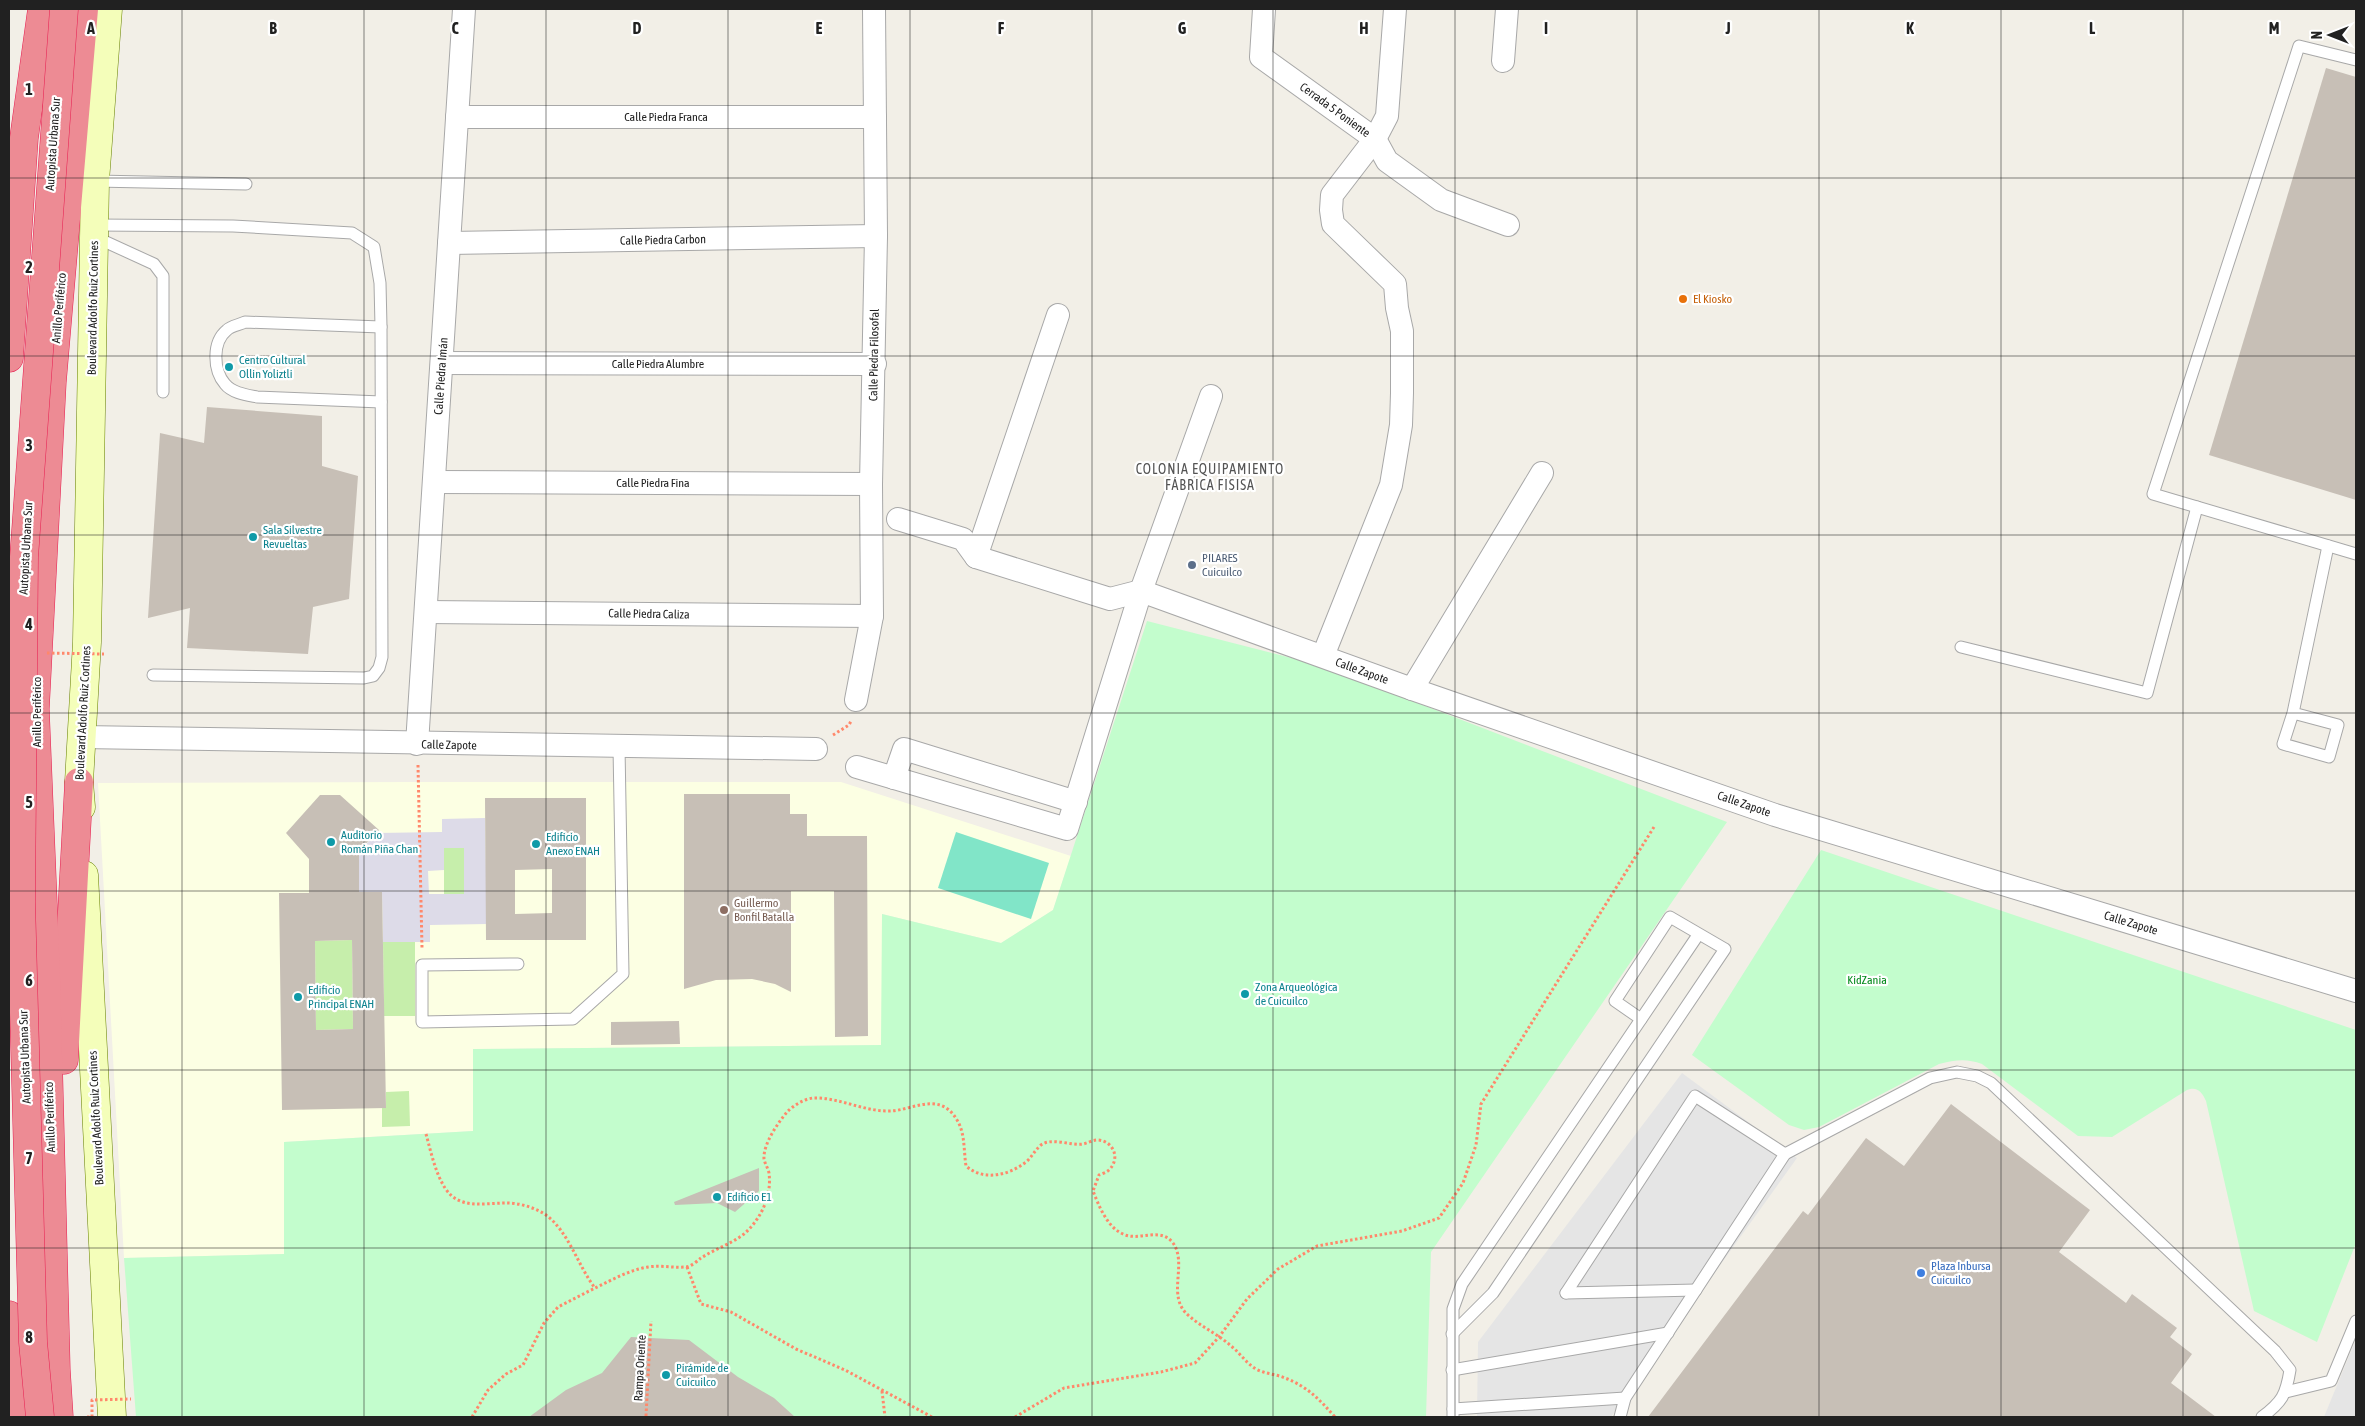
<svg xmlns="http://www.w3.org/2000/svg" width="2365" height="1426" font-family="'Asap Condensed',sans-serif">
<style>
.education{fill:#fcffe3}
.grass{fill:#c6eeab}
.park{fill:#c3fdcd}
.pitch{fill:#81e5c8}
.parking{fill:#e5e5e5}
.plaza{fill:#dddbe8;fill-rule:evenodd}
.building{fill:#c7bfb6;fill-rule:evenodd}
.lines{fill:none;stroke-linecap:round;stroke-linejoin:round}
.service-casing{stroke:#a8a8a8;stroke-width:13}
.minor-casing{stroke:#a8a8a8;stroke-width:24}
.secondary-casing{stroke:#678000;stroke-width:29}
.motorway-casing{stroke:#e71d50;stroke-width:29}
.path{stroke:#ff886b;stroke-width:3;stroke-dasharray:2.5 2.5;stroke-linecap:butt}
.service{stroke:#fff;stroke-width:11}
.minor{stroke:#fff;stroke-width:22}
.secondary{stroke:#f4feba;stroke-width:28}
.motorway{stroke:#ed8b94;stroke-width:28}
.motorway-bridge-casing{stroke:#e71d50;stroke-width:29;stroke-linecap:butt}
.path-bridge{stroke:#ff886b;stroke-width:3;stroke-dasharray:2.5 2.5;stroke-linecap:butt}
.motorway-bridge{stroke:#ed8b94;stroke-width:28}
.grid{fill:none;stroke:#212121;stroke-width:1;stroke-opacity:0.55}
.food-dot{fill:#e8710a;stroke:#fff;stroke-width:2}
.culture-dot{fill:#0f9aa8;stroke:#fff;stroke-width:2}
.service-dot{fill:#5c6f8a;stroke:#fff;stroke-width:2}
.education-dot{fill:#8d6e63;stroke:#fff;stroke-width:2}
.shop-dot{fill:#3f7fe0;stroke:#fff;stroke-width:2}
.labels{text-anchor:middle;stroke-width:4.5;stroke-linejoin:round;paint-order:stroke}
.street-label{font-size:12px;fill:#212121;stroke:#fff}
.food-label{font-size:12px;fill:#c56008;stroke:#fff;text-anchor:start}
.culture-label{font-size:12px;fill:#0d838f;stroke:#fff;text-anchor:start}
.service-label{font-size:12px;fill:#4e5e75;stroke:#fff;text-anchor:start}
.education-label{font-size:12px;fill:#785e54;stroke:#fff;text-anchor:start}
.park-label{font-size:12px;fill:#048a1c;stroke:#fff}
.shop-label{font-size:12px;fill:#366cbe;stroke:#fff;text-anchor:start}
.neighbourhood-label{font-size:14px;letter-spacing:1px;fill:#545454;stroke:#fff}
.grid-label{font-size:16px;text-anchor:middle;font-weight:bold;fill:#212121;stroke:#fff;stroke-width:4.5;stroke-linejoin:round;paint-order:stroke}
</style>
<rect width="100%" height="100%" fill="#f2efe7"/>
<!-- education -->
<path class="education" d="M418,782H841L1071,856L1053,910L1001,943L882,914V1045L474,1049L473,1131L284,1142V1254L124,1258L98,783Z"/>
<!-- grass -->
<g class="grass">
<rect x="444" y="847" width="20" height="47"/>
<path d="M352,940L353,1029L316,1030L315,941Z"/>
<path d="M383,942H415V1016H384Z"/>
<path d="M409,1091L410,1126L382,1127V1108H386V1092Z"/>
</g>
<!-- park -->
<g class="park">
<path d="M1147,621L1319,665L1727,822L1431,1252L1426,1417H136L124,1258L284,1254V1142L473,1131V1049L881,1045L882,914L1001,943L1053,910Z"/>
<path d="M1821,850L2356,1030V1243L2317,1342L2254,1311L2206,1101C2202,1092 2197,1086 2187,1090L2112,1137L2078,1136L1982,1064C1966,1058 1955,1060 1939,1064L1819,1127L1804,1130L1789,1125L1692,1055Z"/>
</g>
<!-- pitch -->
<path class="pitch" d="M956,832L1049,863L1031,919L938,888Z"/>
<!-- parking -->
<g class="parking">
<path d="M1682,1073L1797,1158L1611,1417H1477L1478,1342Z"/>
<path d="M2356,1339V1417H2324Z"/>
</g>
<!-- plaza -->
<path class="plaza" d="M485,818L487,924L430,925V942H383L382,892H359V851L377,833L442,832V819ZM444,848H464V894H429L428,871L444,870Z"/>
<!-- building -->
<g class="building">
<path d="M2326,68L2356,77V500L2209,455Z"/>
<path d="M207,407L322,416V466L358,476L349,599L313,607L308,654L187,648L190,608L148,618L160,433L204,443Z"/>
<path d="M684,794H790V814H807V836H867L868,1036L835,1037L834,891H791V992L775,984L752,979L716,980L684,989Z"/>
<path d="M320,795H340L379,830L359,851V892H382L386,1108L282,1110L279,893H309V859L286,833ZM352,940L353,1029L316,1030L315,941Z"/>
<path d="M485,798H586V940H486ZM552,869V913L515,914V870Z"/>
<path d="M679,1021L680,1044L611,1045V1022Z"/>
<path d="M1951,1104L2090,1210L2059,1252L2126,1303L2132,1294L2177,1328L2170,1337L2192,1354L2171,1383L2216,1417H1648L1803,1211L1808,1215L1866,1138L1904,1166Z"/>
<path d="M759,1168V1191L735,1212L717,1203L675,1205L674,1202Z"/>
<path d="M631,1337L689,1340L738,1377L774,1398L795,1417H529L566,1390L602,1373Z"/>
</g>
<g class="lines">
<!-- service casing -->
<g class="service-casing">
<g id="service">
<path d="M2356,60L2299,46L2153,494L2356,554"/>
<path d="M95,181L246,184"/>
<path d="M95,225L233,226L352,233L374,247L380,283L381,327L382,657L379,668L373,676L364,678L153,675"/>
<path d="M95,237L154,264L163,276V392"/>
<path d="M381,327L245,322C239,325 231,326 227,330C212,342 213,370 225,384C232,393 247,395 257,397L381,402"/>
<path d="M1961,647L2147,693L2197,507"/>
<path d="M2293,713L2338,725L2329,757L2283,744L2293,713L2328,546"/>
<path d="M518,964L422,965V1022L573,1019L623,974L619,747"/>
<path d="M1566,1293L1695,1096L1785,1154L1930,1078L1957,1072L1977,1076L1991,1083L2275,1351L2290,1370C2286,1395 2282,1402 2262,1417"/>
<path d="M1566,1293L1696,1290"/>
<path d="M1452,1334L1493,1293L1725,949L1670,917L1615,1001L1641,1019"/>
<path d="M1452,1370L1668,1333"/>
<path d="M2286,1392L2331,1381L2356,1321"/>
<path d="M1453,1409L1625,1398"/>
<path d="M1453,1417V1309L1462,1284L1698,935"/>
<path d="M1620,1417L1625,1398L1785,1154"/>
</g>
</g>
<!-- minor casing -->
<g class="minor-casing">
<g id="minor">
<path d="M1264,9L1261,57L1375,139L1387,161L1441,200L1508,225"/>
<path d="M1503,61L1507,9"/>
<path d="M457,117H875"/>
<path d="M449,243L876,236"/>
<path d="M442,363L875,364"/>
<path d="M434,482L871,484"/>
<path d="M898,519L963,539L976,557L1110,599L1141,591"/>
<path d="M976,557L1058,315"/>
<path d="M1141,591L1412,689L1775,815L2356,991"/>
<path d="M426,612L872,616"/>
<path d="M1323,656L1391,485L1401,425L1402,393V331L1397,308L1395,284L1333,224L1331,210L1332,195L1375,139L1387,116L1395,9"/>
<path d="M1412,689L1542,473"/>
<path d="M856,700L872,616L871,484L876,236L874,9"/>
<path d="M82,737L816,749"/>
<path d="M417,744L464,9"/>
<path d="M857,767L1067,829L1141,591L1211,396"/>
<path d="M894,778L904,749L1076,802"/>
</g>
</g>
<!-- secondary casing -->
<g class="secondary-casing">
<g id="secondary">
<path d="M81,807L79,782L87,642L95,181L108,9"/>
<path d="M84,875L112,1417"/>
</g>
</g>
<!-- motorway casing -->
<g class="motorway-casing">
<g id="motorway">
<path d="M9,358L24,138L42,9"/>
<path d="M64,1060L79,782"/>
<path d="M9,1315L16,1417"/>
<path d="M59,1417L56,1370L46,977L35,709L52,382L84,9"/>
</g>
</g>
<!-- path -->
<g class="path">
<path d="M833,735L849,725L851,721"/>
<path d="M418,765L422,948"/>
<path d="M426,1134C431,1152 435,1172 445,1188C459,1210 484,1203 506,1203C519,1203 534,1207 546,1215C569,1232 578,1266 595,1288C612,1280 629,1270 648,1267C661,1265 673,1268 685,1267C691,1267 697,1261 701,1258C715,1249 731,1244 744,1234C761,1219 772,1196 769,1173C768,1168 765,1164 764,1159C763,1144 778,1123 787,1112C794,1105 804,1099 813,1098C839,1097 864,1112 891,1111C911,1110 935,1094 952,1113C966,1129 963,1146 966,1166C983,1181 1008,1176 1026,1162C1032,1157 1035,1150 1041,1145C1052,1137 1071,1146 1083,1144C1088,1143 1092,1140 1098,1140C1113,1141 1121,1158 1109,1170C1107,1172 1102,1174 1099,1175L1093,1191C1099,1206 1107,1227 1123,1234C1139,1242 1160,1226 1173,1243C1188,1264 1166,1296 1188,1315C1201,1327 1218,1334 1231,1346C1240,1353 1246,1363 1256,1369C1265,1374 1276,1374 1285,1378C1308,1387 1319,1399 1335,1417"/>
<path d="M687,1267L701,1304L731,1312L796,1349L845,1370L932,1417"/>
<path d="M882,1391L885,1417"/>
<path d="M646,1416L651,1321"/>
<path d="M472,1417L488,1390L506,1374L523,1365L544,1323L558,1307L595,1288"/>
<path d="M1015,1417L1064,1388L1161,1372L1195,1363L1219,1337L1247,1299L1278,1269L1317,1246L1402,1231L1439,1218L1463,1183L1476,1145L1481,1104L1654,827"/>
</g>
<!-- service -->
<use href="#service" class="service"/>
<!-- minor -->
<use href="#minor" class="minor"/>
<!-- secondary -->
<use href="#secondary" class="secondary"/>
<!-- motorway -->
<use href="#motorway" class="motorway"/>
<!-- motorway-bridge casing -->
<g class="motorway-bridge-casing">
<path id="motorway-bridge" d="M40,1417L33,1342L21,902L24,557L64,9"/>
</g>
<!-- path-bridge -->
<g class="path-bridge">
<path d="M47,653L104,654"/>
<path d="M87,1417H92V1400L131,1399"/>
</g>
<!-- motorway-bridge -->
<use href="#motorway-bridge" class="motorway-bridge"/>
</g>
<!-- grid -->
<path class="grid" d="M182,9V1417M364,9V1417M546,9V1417M728,9V1417M910,9V1417M1092,9V1417M1273,9V1417M1455,9V1417M1637,9V1417M1819,9V1417M2001,9V1417M2183,9V1417M9,178H2356M9,356H2356M9,535H2356M9,713H2356M9,891H2356M9,1070H2356M9,1248H2356"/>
<!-- markers -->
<circle class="food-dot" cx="1683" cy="299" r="5"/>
<g class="culture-dot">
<circle cx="229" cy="367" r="5"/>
<circle cx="253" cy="537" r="5"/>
<circle cx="331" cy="842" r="5"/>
<circle cx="536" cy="844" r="5"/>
<circle cx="1245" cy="994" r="5"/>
<circle cx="298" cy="997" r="5"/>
<circle cx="717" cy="1197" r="5"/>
<circle cx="666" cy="1375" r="5"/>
</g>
<circle class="service-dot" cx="1192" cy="565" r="5"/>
<circle class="education-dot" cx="724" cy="910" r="5"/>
<circle class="shop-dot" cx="1921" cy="1273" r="5"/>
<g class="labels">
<!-- street labels -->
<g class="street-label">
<text transform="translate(1335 110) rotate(36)" y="4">Cerrada 5 Poniente</text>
<text x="666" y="121">Calle Piedra Franca</text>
<text transform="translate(53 144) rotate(-86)" y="4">Autopista Urbana Sur</text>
<text transform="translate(663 240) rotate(-1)" y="4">Calle Piedra Carbon</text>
<text transform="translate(59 308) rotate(-85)" y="4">Anillo Periférico</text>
<text transform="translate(93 308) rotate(-89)" y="4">Boulevard Adolfo Ruiz Cortines</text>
<text transform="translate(874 355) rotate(-89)" y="4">Calle Piedra Filosofal</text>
<text x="658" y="368">Calle Piedra Alumbre</text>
<text transform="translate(441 376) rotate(-86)" y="4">Calle Piedra Imán</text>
<text x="653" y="487">Calle Piedra Fina</text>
<text transform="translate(26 548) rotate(-87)" y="4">Autopista Urbana Sur</text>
<text transform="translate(649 614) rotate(1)" y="4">Calle Piedra Caliza</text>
<text transform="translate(1362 671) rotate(20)" y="4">Calle Zapote</text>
<text transform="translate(37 712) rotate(-90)" y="4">Anillo Periférico</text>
<text transform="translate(83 713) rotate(-87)" y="4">Boulevard Adolfo Ruiz Cortines</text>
<text transform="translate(449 745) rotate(1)" y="4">Calle Zapote</text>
<text transform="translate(1744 804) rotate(19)" y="4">Calle Zapote</text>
<text transform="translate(2131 923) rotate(17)" y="4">Calle Zapote</text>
<text transform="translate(25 1057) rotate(-92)" y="4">Autopista Urbana Sur</text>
<text transform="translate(50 1117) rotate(-92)" y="4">Anillo Periférico</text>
<text transform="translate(96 1118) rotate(-93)" y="4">Boulevard Adolfo Ruiz Cortines</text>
<text transform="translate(640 1368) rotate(-87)" y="4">Rampa Oriente</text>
</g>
<!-- food labels -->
<g class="food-label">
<text x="1693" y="303">El Kiosko</text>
</g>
<!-- culture labels -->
<g class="culture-label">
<text x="239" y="364">Centro Cultural<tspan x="239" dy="14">Ollin Yoliztli</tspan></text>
<text x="263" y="534">Sala Silvestre<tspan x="263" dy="14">Revueltas</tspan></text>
<text x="341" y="839">Auditorio<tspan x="341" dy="14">Román Piña Chan</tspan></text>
<text x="546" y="841">Edificio<tspan x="546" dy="14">Anexo ENAH</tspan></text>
<text x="1255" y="991">Zona Arqueológica<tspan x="1255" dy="14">de Cuicuilco</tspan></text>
<text x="308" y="994">Edificio<tspan x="308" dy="14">Principal ENAH</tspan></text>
<text x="727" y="1201">Edificio E1</text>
<text x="676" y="1372">Pirámide de<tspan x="676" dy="14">Cuicuilco</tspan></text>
</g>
<!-- service labels -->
<g class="service-label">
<text x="1202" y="562">PILARES<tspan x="1202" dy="14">Cuicuilco</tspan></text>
</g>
<!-- education labels -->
<g class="education-label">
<text x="734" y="907">Guillermo<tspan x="734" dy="14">Bonfil Batalla</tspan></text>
</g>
<!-- park labels -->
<g class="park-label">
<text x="1867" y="984">KidZania</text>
</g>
<!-- shop labels -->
<g class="shop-label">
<text x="1931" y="1270">Plaza Inbursa<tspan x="1931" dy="14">Cuicuilco</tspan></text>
</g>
<!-- neighbourhood labels -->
<g class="neighbourhood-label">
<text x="1210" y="474">COLONIA EQUIPAMIENTO<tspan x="1210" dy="16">FÁBRICA FISISA</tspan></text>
</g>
</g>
<g class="grid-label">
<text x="91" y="34">A</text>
<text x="273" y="34">B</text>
<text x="455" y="34">C</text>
<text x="637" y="34">D</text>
<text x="819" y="34">E</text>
<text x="1001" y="34">F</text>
<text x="1182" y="34">G</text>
<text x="1364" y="34">H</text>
<text x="1546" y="34">I</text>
<text x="1728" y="34">J</text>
<text x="1910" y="34">K</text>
<text x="2092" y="34">L</text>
<text x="2274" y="34">M</text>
<text x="29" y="95">1</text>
<text x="29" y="273">2</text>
<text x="29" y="451">3</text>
<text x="29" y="630">4</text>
<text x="29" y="808">5</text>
<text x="29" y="986">6</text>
<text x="29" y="1164">7</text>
<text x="29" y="1343">8</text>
</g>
<!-- border -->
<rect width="2365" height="1426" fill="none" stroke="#212121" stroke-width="20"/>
<!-- north arrow -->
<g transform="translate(2330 35) rotate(270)" stroke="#ffffff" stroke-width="4" paint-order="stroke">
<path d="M0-4L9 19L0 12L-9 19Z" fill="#212121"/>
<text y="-8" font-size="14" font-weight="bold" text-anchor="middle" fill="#212121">N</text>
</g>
</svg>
